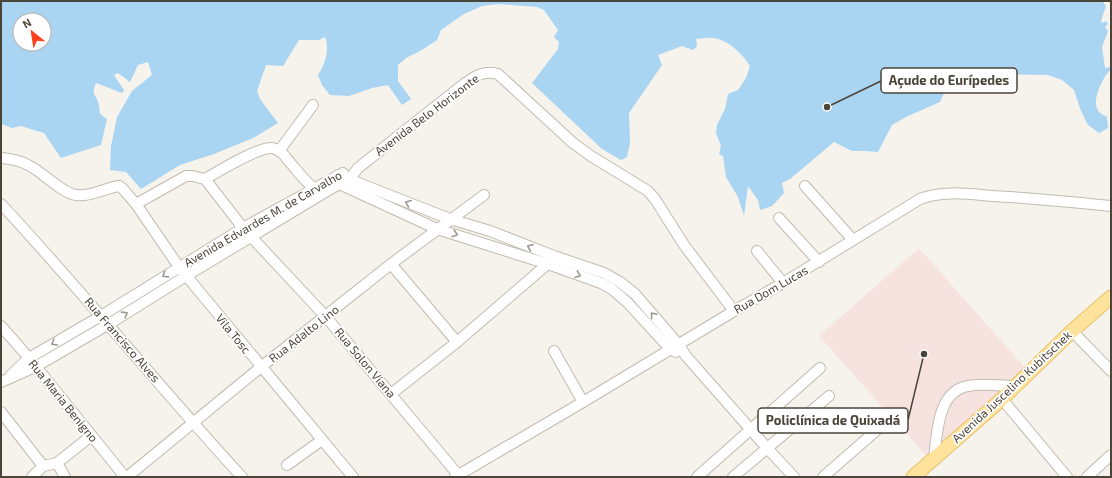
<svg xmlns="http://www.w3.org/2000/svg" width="1112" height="478" font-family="'Exo 2',sans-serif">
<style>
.medical{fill:#f6e3e0}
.water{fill:#a9d4f2;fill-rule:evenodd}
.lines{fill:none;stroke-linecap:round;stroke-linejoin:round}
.minor-casing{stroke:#c2bbae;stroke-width:12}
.major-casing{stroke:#e6c16a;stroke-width:15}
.minor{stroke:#fff;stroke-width:10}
.major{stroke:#ffe39c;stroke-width:13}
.oneway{stroke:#9c9892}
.labels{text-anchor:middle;stroke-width:3.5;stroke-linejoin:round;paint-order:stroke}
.street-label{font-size:12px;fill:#4b4439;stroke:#fff}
.leader{fill:none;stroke:#4b4439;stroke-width:1.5}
.callout-dot{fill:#4b4439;stroke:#fff;stroke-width:1.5}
.callout{fill:#fff;stroke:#4b4439;stroke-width:1.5}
.callout-label{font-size:13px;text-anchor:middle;font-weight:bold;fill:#4b4439}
</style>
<rect width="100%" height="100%" fill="#f6f3ec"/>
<!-- medical -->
<path class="medical" d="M919,248L1028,371L929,459L819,336Z"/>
<!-- water -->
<path class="water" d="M1,1H1102L1106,6L1101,21L1102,23L1106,21L1108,24L1105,27L1108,31L1102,47L1105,68L1111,67V69C1103,77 1090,101 1099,112C1101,114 1105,116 1107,117L1108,128L1099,133L1088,125L1081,111L1074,90L1062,80L1048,75L974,74L944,93L940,102L908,116L892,125L878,152L866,151H852L834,142L790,179L782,183L784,193L772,206L760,210L758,200L748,186L744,216L738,197L726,177L723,156L719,154L721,146L716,133L717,125L725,109L728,94L738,90L746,78L750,66C742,53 727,39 712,38C707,37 701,39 696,39L697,46L693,50L682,46L658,55L662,65L629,113L630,143L627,157L621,160L602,149L532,83L558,49L559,42L554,37L558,30L544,10L537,7L498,4L482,6L464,14L441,30L437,40L422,50L406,58L398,65V81L411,99L402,105L388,85L372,88L349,96L330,95L322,85L318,75C325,64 330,50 325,37L319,40H299L283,66L266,65L257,91L260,99L278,123L253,138L214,154L180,165L141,189L126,172L110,170L111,146L117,117L132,91L152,75L148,62L138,65L130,82L118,73L114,75L124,90L122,93L96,83C90,98 98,94 99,106C100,114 99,114 107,119L101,145L61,158L44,133L21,126L12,128L1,124ZM20,20H44V44H20Z"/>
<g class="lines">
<!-- minor casing -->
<g class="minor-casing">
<g id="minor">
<path d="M279,151L313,105"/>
<path d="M1,158C10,159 20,160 28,165C42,171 61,193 76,195C90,197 105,188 119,186L122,188L136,204L186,176H192L205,179C219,171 258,147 272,148C278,149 284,154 287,159C297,170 306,184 319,192"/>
<path d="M338,175L450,219L490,231L554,256L604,273L620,282L635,294L679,345L686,356L767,448L794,477"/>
<path d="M205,179L243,228L326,317L460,477"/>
<path d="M335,182L437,229L548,264L601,283L612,289L628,303L670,349L676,352"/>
<path d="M805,186L853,240"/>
<path d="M1,204C84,293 160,388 242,477"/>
<path d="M136,204L179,267L353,477"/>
<path d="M779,218L819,262"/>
<path d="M757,251L783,283"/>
<path d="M391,264L457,342"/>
<path d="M1,326L29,358L125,477"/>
<path d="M1072,331L1111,371"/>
<path d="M554,351L583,402"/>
<path d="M11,375L29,358L101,316L243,228L343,173"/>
<path d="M1,382L35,367L109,324L186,276L352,176L358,168L464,84C476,76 483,70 498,74L573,143L591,156L648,191L655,199L684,245L734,311"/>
<path d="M391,394L457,342L551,261"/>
<path d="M1002,399L1067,477"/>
<path d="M1,412L43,466L57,463L65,477"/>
<path d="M934,459C937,435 937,391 968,386C984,383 999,386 1015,386"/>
<path d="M57,463L91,436"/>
<path d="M287,465L322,440"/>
<path d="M32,477L43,466"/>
<path d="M127,477L261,367L391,264L484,195"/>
<path d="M455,477L583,402L734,311L783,283L920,199C942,190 969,194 993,196C1032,198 1072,202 1111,206"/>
<path d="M697,477L820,368"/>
<path d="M733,477L829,396"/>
<path d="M823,477L878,429"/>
<path d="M1087,477L1111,455"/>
</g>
</g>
<!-- major casing -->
<g class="major-casing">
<path id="major" d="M913,477L1002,399L1072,331L1111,297"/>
</g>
<!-- minor -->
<use href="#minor" class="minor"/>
<!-- major -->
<use href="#major" class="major"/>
</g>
<!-- one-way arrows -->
<defs><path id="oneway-chevron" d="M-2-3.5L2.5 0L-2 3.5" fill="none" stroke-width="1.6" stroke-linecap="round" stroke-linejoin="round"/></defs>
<g class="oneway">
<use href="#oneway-chevron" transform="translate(408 203) rotate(-158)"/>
<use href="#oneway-chevron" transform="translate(455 234) rotate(17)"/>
<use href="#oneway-chevron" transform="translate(530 247) rotate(-158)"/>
<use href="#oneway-chevron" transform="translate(165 275) rotate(148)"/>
<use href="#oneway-chevron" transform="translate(578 275) rotate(20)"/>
<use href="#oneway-chevron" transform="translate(125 314) rotate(-32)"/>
<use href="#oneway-chevron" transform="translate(653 315) rotate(-131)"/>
<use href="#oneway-chevron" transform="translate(54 343) rotate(150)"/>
</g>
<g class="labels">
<!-- street labels -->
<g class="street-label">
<text transform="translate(427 115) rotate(-37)" y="4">Avenida Belo Horizonte</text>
<text transform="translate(263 219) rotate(-30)" y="4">Avenida Edvardes M. de Carvalho</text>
<text transform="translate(771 290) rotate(-30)" y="4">Rua Dom Lucas</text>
<text transform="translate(233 334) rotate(51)" y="4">Vila Tosc</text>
<text transform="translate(304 334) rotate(-38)" y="4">Rua Adalto Lino</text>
<text transform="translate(122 340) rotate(49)" y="4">Rua Francisco Alves</text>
<text transform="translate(365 363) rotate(50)" y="4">Rua Solon Viana</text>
<text transform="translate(1012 387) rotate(-43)" y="4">Avenida Juscelino Kubitschek</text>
<text transform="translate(63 401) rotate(51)" y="4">Rua Maria Benigno</text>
</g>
</g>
<!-- callouts -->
<path class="leader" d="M827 107L881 81M924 354L908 420"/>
<g class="callout-dot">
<circle cx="827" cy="107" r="4"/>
<circle cx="924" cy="354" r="4"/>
</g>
<g class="callout">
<rect x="881" y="68" width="136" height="25" rx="4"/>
<rect x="758" y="408" width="150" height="25" rx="4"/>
</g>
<g class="callout-label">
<text x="949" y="85">Açude do Eurípedes</text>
<text x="833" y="425">Policlínica de Quixadá</text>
</g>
<!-- border -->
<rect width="1112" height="478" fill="none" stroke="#4b4439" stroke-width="4"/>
<!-- north arrow -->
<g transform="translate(32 32) rotate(330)"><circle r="19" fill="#ffffff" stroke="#b7b4b0"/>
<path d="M0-3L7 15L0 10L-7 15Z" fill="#fc3f1d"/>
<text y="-6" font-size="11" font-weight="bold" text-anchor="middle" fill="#4b4439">N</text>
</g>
</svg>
